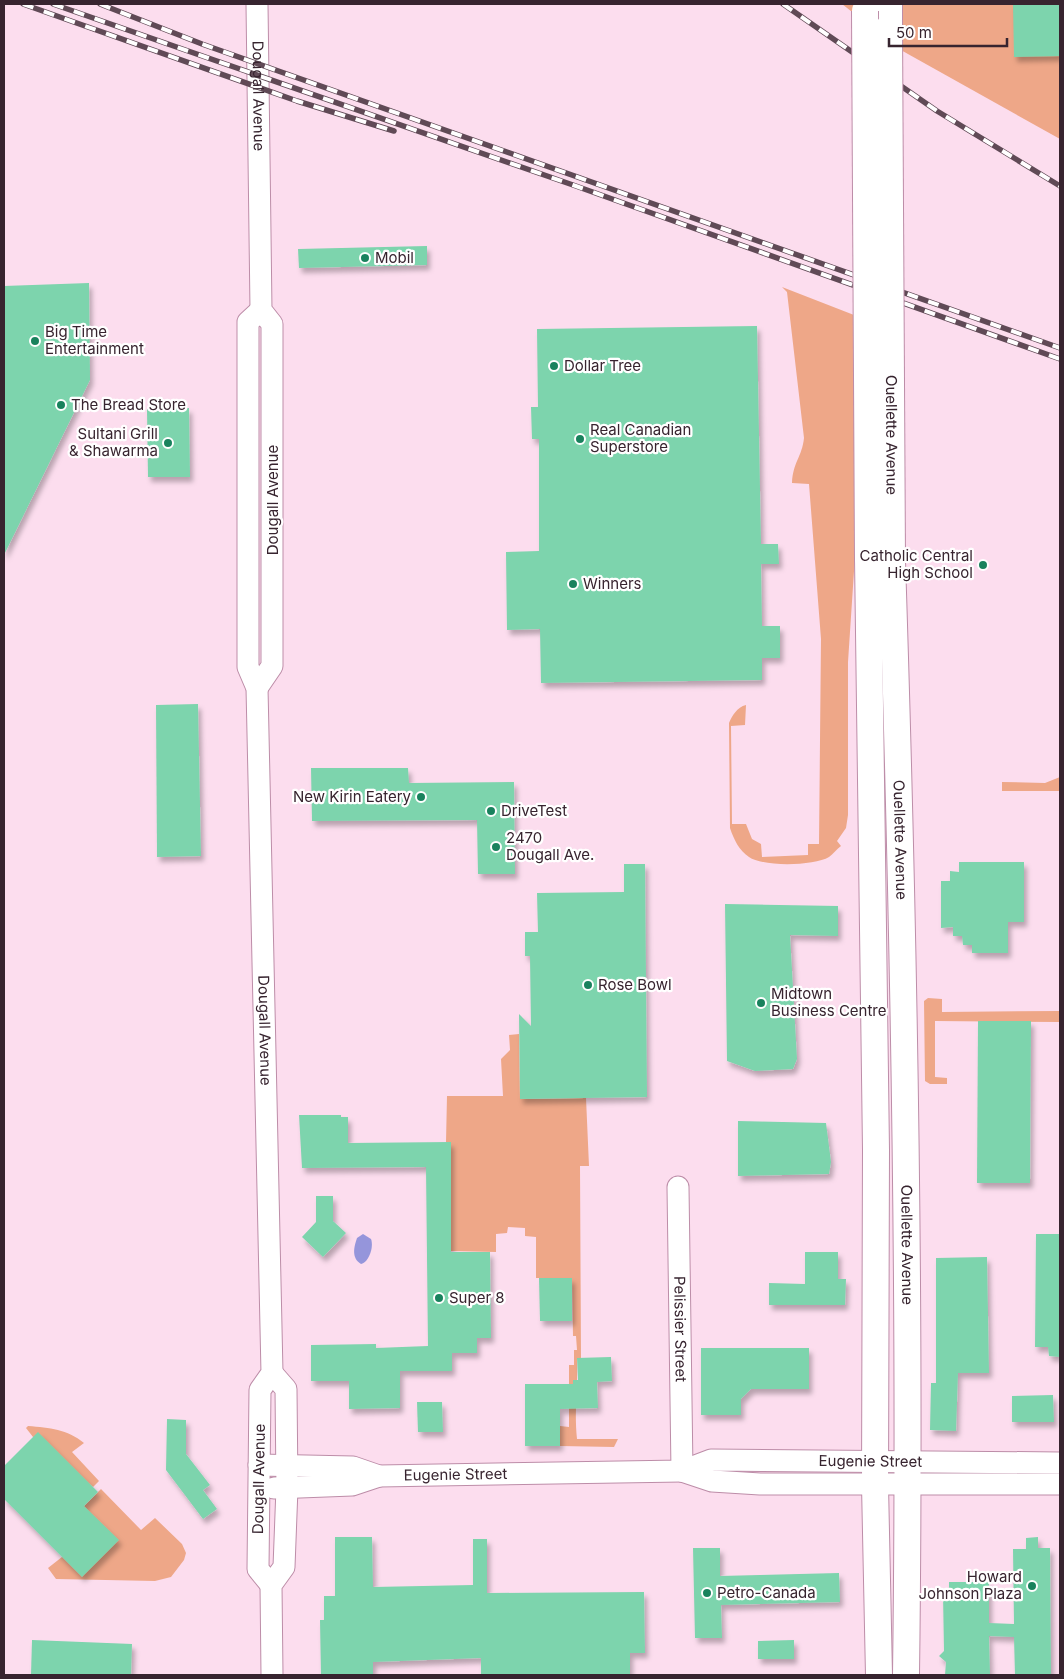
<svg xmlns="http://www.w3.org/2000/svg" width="1064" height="1679" font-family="Inter,sans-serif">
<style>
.green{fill:#eea788}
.water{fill:#9595db}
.building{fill:#7dd4ad;filter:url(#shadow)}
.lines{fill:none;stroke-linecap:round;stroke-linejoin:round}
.minor-casing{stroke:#bd8da8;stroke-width:23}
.major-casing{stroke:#bd8da8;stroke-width:28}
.minor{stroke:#fff;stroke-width:21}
.major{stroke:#fff;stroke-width:26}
.rail-casing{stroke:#604a56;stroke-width:5.5}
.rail{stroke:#fff;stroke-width:4;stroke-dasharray:11;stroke-linecap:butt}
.major-bridge-casing{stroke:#bd8da8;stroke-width:28;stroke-linecap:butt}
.major-bridge{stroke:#fff;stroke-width:26}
.poi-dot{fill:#19825d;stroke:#fff;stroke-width:2}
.labels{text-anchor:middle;stroke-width:4.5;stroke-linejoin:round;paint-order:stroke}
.street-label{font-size:15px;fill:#37242f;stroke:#fff}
.poi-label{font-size:15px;fill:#37242f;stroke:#fff;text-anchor:start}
</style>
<defs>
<filter id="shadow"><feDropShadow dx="3" dy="5" stdDeviation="2.5" flood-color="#0004"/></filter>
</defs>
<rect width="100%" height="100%" fill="#fcddee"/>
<!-- green -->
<g class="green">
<path d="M842,4H1060V139L899,49Z"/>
<path d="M782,287L854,315L855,556L848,662V815L846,828L837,841L841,846C837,849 833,854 829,857C814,866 763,867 749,857C739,850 734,840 730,828L729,723C732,716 737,707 746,705L745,725L731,726L732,824H746L752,839L761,844L762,857L808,855V844H819L821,639L809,484L792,483C793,462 802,457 804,438L787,292Z"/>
<path d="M1060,777V791H1002V782L1045,783Z"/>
<path d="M928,998L942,999V1012L1060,1011V1022L935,1021V1077L947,1078V1084H930L925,1081L924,1001Z"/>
<path d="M519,1034L520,1099L586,1098L589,1166H580L581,1358L577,1359C578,1386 574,1411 577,1439H618L614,1447L560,1446V1426L569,1427V1365H574V1350H577L576,1336H573L572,1278H536V1237L525,1236V1228L508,1227L507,1233L496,1234V1252L451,1251V1143L446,1142L447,1096H503L501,1059L510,1050L509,1035Z"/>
<path d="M28,1426C50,1428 67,1429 84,1443L72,1452L99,1481L93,1487L33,1437L26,1428Z"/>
<path d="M101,1489L141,1530L155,1518L182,1544L186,1553L184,1560L171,1577L155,1581L56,1579L48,1568L62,1557L84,1506Z"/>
</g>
<!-- water -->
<path class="water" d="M363,1234L371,1239C374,1247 369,1262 361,1264C351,1258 354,1247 357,1238Z"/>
<!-- building -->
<g class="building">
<path d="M1013,4H1060V56L1014,57Z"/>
<path d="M427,246V265L299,268L298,249Z"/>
<path d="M89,283L90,380L4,555V286Z"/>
<path d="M757,326L761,544H778L779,564H761L762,626H780V658H762V680L541,683L540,629L507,630L506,552L539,551V439H532L531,407H538L537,329Z"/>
<path d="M189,408L190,477H148L147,409Z"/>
<path d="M198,704L201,856L157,857L156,705Z"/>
<path d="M311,768H408L409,783L514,782L515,874H478L477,820L312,821Z"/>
<path d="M959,862H1024V922H1008V953H972V945H963L962,936H953V927L941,928V881H950V871L959,872Z"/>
<path d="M624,864H645L647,1097L520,1099L519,1014L531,1026L530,956H525V932H538L537,893L624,892Z"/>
<path d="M725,904L838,906V936L790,935L797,1059L793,1069L755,1071L727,1061Z"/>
<path d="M978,1021H1031L1030,1183H977Z"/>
<path d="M299,1115H341V1117H348V1143L451,1142V1252H490L491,1338H477V1353H452V1371H400V1408L349,1409V1381H311V1345L376,1344V1348L428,1346L426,1167L302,1168Z"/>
<path d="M738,1121L826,1123L831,1162L829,1174L738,1176Z"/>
<path d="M316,1196H333V1221L346,1233L323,1257L302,1237L316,1222Z"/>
<path d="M1036,1234H1060V1357L1049,1356L1048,1347H1035Z"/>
<path d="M805,1252H838V1279H846L845,1305H769V1283L805,1284Z"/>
<path d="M987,1257L989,1373H958L956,1431L930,1430L931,1383H936V1258Z"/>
<path d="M539,1278H572V1321H540Z"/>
<path d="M701,1348H809V1389H751L741,1399V1415H701Z"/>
<path d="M611,1357L612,1381L597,1382L598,1408L560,1409V1446H525V1384H573V1380H578L577,1358Z"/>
<path d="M1053,1395L1054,1422H1012V1396Z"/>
<path d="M417,1402H442L443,1432H418Z"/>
<path d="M167,1419L186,1420V1454L210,1485L203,1490L217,1509L203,1519L166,1470Z"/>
<path d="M38,1432L98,1492L84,1506L119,1540L82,1577L4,1499V1466Z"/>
<path d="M335,1537H372L373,1587L473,1585V1539H487V1593L644,1592L645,1653H630V1675H481V1658L373,1662V1675H321L320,1620H324V1596H335Z"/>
<path d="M1038,1537V1548H1050L1051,1675H1015L1014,1637L989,1636L990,1675H945L946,1662L939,1656L944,1651L943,1593H949V1582H989V1623L1014,1624L1013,1549H1026V1538Z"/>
<path d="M693,1548H720V1576L839,1573L840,1602L721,1605L722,1638H695Z"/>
<path d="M32,1640L132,1644L131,1675H31Z"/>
<path d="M794,1640V1659H758V1641Z"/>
</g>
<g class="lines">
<!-- minor casing -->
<g class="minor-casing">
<g id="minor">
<path id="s1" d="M257,4L261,310L272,324V666L257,688"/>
<path id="s2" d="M261,310L248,322V667L257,688L272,1373L260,1390L258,1569L271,1585"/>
<path id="s3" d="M678,1187L682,1471"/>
<path id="s4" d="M259,1465L353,1467L379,1476L682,1471L711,1460L1060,1463"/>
<path d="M682,1471L712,1481L760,1484H1060"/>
<path d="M274,1488L352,1485L379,1476"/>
<path d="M272,1675L271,1585L284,1567L287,1488L286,1389L272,1373"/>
</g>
</g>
<!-- major casing -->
<g class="major-casing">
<g id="major">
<path d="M889,4V27"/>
<path d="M868,558L876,1150L875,1485L879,1675"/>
<path id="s5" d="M892,561C904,932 911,1304 906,1675"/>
</g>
</g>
<!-- minor -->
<use href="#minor" class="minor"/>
<!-- major -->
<use href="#major" class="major"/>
<!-- rail casing -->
<g class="rail-casing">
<g id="rail">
<path d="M23,4L297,101L394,131"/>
<path d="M53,4L573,185L1060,359"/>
<path d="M100,4L202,44L1060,348"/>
<path d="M783,4L937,111L1060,186"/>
</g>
</g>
<!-- rail -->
<use href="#rail" class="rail"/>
<!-- major-bridge casing -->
<g class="major-bridge-casing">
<g id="major-bridge">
<path d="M865,11L868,558"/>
<path id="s6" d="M889,27L892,561"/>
</g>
</g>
<!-- major-bridge -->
<use href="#major-bridge" class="major-bridge"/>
</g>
<!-- markers -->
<g class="poi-dot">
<circle cx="365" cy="258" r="5"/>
<circle cx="35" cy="341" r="5"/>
<circle cx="554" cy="366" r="5"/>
<circle cx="61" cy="405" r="5"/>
<circle cx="580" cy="439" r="5"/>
<circle cx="168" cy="443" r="5"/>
<circle cx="983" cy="565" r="5"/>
<circle cx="573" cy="584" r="5"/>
<circle cx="421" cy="797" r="5"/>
<circle cx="491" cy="811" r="5"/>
<circle cx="496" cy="847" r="5"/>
<circle cx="588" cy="985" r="5"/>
<circle cx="761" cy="1003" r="5"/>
<circle cx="439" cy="1298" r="5"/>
<circle cx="1032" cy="1586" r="5"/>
<circle cx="707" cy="1593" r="5"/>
</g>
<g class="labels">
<!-- street labels -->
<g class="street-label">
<text dy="5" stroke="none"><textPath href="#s1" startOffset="92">Dougall Avenue</textPath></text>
<text dy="5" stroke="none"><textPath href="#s6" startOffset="408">Ouellette Avenue</textPath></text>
<text transform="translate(273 500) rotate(-90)" y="5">Dougall Avenue</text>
<text dy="5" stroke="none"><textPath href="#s5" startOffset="279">Ouellette Avenue</textPath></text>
<text dy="5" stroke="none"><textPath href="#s2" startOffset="728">Dougall Avenue</textPath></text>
<text dy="5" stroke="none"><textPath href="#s5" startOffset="684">Ouellette Avenue</textPath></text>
<text dy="5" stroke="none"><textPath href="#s3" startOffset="142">Pelissier Street</textPath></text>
<text dy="5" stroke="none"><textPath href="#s4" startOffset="615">Eugenie Street</textPath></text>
<text dy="5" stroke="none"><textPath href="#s4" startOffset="198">Eugenie Street</textPath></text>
<text transform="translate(259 1479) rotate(-89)" y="5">Dougall Avenue</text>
</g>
<!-- poi labels -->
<g class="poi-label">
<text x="375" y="263">Mobil</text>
<text x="45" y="337">Big Time<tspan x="45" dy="17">Entertainment</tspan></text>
<text x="564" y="371">Dollar Tree</text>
<text x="71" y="410">The Bread Store</text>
<text x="590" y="435">Real Canadian<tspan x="590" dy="17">Superstore</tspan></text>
<text x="158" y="439" text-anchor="end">Sultani Grill<tspan x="158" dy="17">&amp; Shawarma</tspan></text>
<text x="973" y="561" text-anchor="end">Catholic Central<tspan x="973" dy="17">High School</tspan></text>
<text x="583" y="589">Winners</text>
<text x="411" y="802" text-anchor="end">New Kirin Eatery</text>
<text x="501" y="816">DriveTest</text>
<text x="506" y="843">2470<tspan x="506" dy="17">Dougall Ave.</tspan></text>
<text x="598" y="990">Rose Bowl</text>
<text x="771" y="999">Midtown<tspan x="771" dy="17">Business Centre</tspan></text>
<text x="449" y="1303">Super 8</text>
<text x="1022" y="1582" text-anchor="end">Howard<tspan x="1022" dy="17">Johnson Plaza</tspan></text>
<text x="717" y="1598">Petro-Canada</text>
</g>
</g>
<!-- border -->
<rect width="1064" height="1679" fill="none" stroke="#37242f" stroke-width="10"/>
<!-- scale -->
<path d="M889 38v8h118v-8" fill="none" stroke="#37242f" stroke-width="2.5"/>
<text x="896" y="38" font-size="15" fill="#37242f" stroke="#ffffff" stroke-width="4" paint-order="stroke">50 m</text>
</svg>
